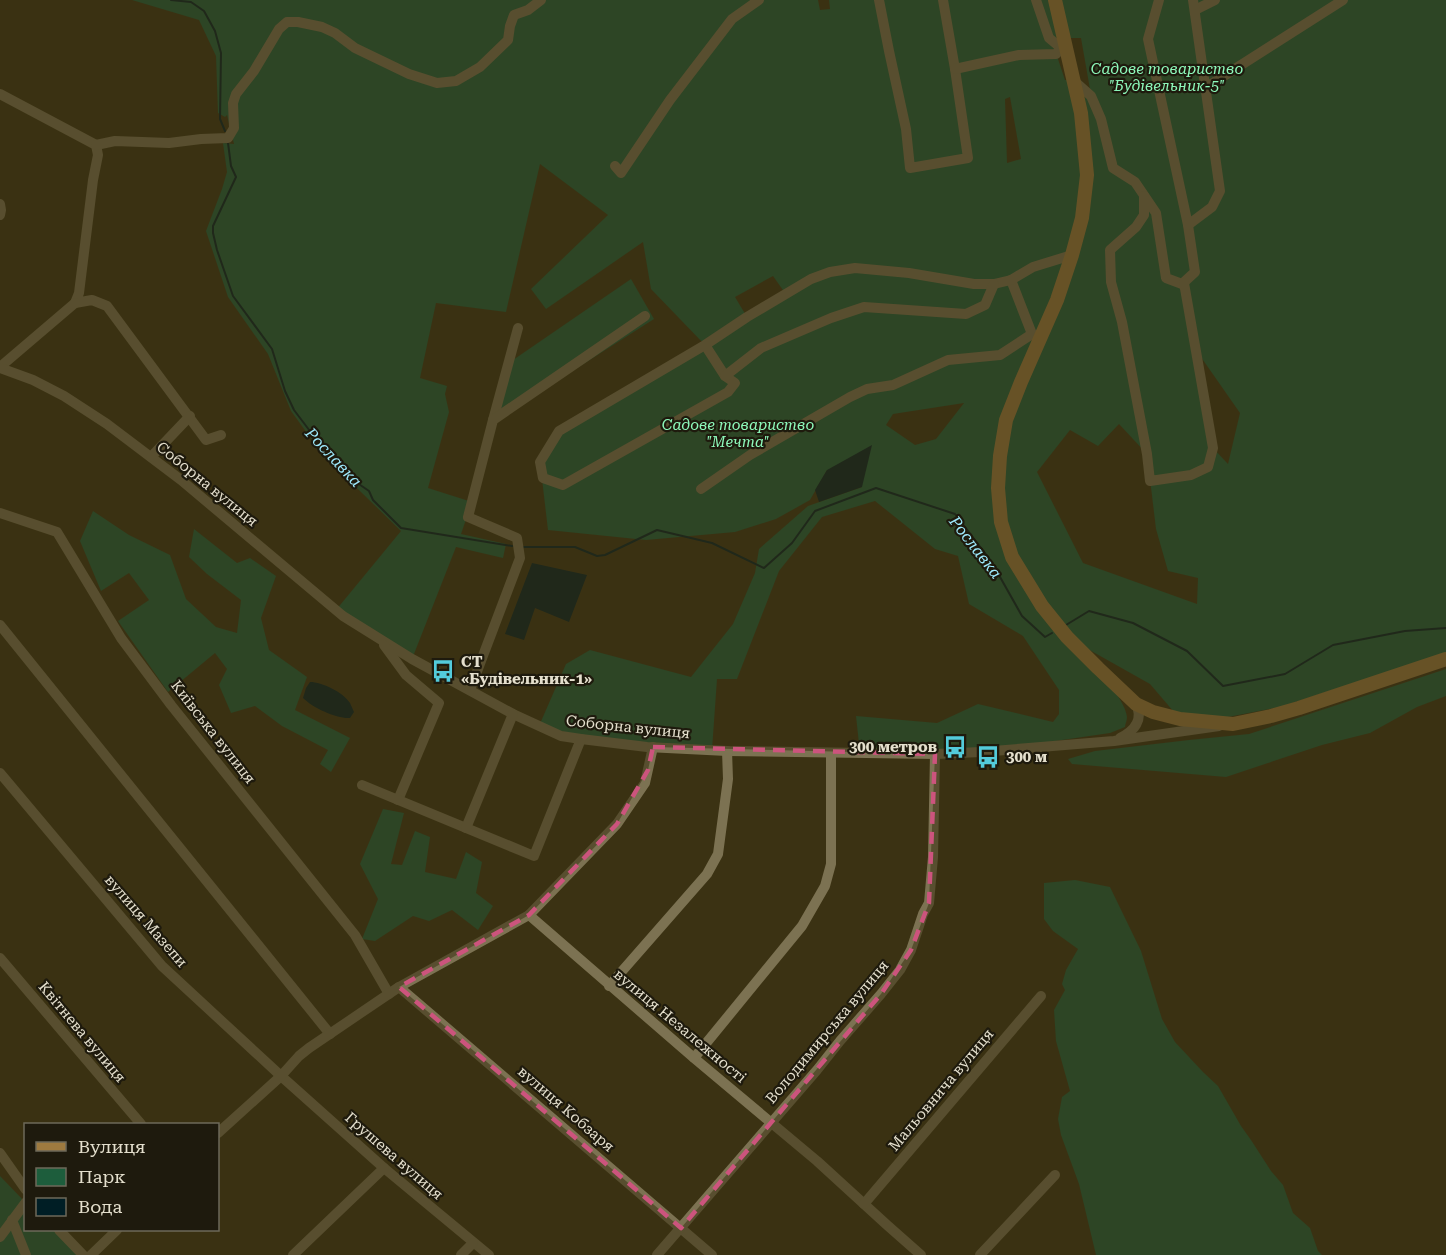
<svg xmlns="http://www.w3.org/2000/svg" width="1446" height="1255" font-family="'Roboto Serif',serif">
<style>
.green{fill:#1d5d3c;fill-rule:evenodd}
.water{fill:#001e25}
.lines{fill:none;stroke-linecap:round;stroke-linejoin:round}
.stream{stroke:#001e25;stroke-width:2}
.minor{stroke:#7c7252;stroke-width:10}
.major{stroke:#9e7a3f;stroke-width:14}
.marked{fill:none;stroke:#cc547d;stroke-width:4.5;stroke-dasharray:12 8;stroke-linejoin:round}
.labels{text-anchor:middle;stroke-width:4.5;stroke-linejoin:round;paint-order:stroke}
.park-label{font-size:15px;font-style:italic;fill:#8ef9bb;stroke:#1e1a0d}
.street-label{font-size:15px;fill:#e4dfcd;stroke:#1e1a0d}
.poi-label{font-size:15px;font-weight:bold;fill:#e4dfcd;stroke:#1e1a0d;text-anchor:start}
.water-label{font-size:16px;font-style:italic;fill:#9eeafd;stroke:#1e1a0d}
</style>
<rect width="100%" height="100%" fill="#3b3213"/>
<!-- green -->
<g class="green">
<path d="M132,0H818L820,10L830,9L829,0H1446V653L1280,707L1207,721L1180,719L1150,684L1070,639C1084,653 1126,698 1127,717C1127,721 1125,724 1125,727L1110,733L981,752L860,753L856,716L937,723L978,704L1053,722L1059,714V690L1023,636L969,604L958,556L935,549L875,501L822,517L779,571L737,679H717L712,750L618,744L539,726L566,664L590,650L691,677L733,624L755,573L759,549L808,506L862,487L827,470L810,500L776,519L735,532L646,540L548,530L540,462L559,431L705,345L651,289L643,242L546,309L531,289L608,215L540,164L506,312L436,303L420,378L447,386L445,394L449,412L428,488L472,502L461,534L506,544L503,558L456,547L412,659L336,610L401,531L323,455L291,411L268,354L228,297L206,231L222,189L227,172L223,143L234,144L227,115L225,117L218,113L216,56L199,20ZM1051,38H1081L1091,95L1073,80H1065ZM1010,97L1021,159L1007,163L1005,99ZM773,276L785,293L747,317L735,297ZM1196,350L1240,413L1228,464L1213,448ZM964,403L936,439L915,445L886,425L893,414ZM1119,424L1147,454L1156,529L1168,571L1198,578L1197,604L1083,563L1037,472L1070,430L1098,446Z"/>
<path d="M631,279L654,319L494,421L513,360Z"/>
<path d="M93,511L129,535L170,555L186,599L216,627L237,633L241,600L207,574L189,557L194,529L237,563L250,558L276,576L261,618L269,650L307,677L295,710L350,738L331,772L320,764L328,750L282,726L255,706L231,713L219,685L227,669L215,653L168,692L118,621L149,600L129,573L101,591L80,541Z"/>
<path d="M1446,669V696L1417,707L1370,733L1322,745L1226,777L1072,764L1068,759L1095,751L1189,740L1249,734Z"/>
<path d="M383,809L404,813L391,864L402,865L415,831L430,837L425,872L456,879L466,852L482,862L476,893L493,906L478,930L452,910L429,921L413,916L375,941L362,939L378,899L360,864Z"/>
<path d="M1075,880L1110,887L1141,951L1162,1019L1175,1042L1203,1072L1218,1086L1241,1126L1251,1140L1271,1171L1283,1185L1293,1213L1310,1228L1318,1251L1322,1255H1096L1079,1184L1061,1135L1058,1119L1062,1097L1070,1091L1056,1041L1054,1010L1065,990L1062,984L1066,970L1078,949L1053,931L1044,919V883Z"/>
<path d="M0,1176L25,1202L26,1230H55L82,1255H0Z"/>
</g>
<!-- water -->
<g class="water">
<path d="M872,445L862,487L819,502L815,490L827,470Z"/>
<path d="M532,563L587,575L569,622L535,608L524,640L505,634Z"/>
<path d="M310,682C322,682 343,692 350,703C351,705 353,710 354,712L350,718C337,719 313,708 303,698L306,688Z"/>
</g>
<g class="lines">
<!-- stream -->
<g class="stream">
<path d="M171,0L191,2L204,11L215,31L221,53L220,119L225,131"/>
<path d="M228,143L231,166L236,177L213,226V233L217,250L233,296L272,349L285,391L294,410L322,447L328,450L333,460L353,480L369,491L373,500L401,528L512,546"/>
<path d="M524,547H575L597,556L605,555L657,530L712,543L764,568L792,543L815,511L876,488L955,514L991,561L1022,616L1045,637L1052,633"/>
<path d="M1066,625L1089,611L1133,623L1187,651L1223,686L1285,674L1333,645L1405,631L1446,628"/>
</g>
<!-- minor -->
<g class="minor">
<path d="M879,0L889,51L906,129L910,168L968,158L955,69L943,0"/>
<path d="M1036,0L1049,38L1061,48H1066"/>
<path d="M1195,10L1215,0"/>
<path d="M955,69L1019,55L1056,54L1061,48"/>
<path d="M1073,80L1091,96L1101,119L1113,168L1135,182L1156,213L1166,278L1182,284L1195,272L1188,225L1148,39L1159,0"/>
<path d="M1205,88L1343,0"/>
<path d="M0,94L96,145L98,155L93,180L79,293L75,303L92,300L107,306L206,440L221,435"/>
<path d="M96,145L115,141L169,143L201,139L228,138L234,128L233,103L236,94L254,71L279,29L287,22H298L322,27L335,33L355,48L409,74L437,83L456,81L480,67L508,40L510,26L514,15L528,10L541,0"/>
<path d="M615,166L621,173L670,100L732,19L759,0"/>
<path d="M1144,196V215L1136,227L1110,250L1111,282L1122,322L1147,454L1150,481L1191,475L1208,467L1213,448L1184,283"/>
<path d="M0,204L1,210L0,215"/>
<path d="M1188,225L1212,207L1220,191L1193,0"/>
<path d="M1011,280L1032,334L1037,336"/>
<path d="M705,345L725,376L735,383L728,392L563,485L543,478L540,462L559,431L705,345L747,317L811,279L830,272L855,268L909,273L974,284H994L1011,280L1033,267L1072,255"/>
<path d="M0,367L75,303"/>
<path d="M0,368L33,380L64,396L107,424L181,480L343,616L412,659L513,714L561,736L581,739L647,747L727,751L935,754L981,752L1114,741L1219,726"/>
<path d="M725,376L761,348L831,318L864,307L966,314L985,305L994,284"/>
<path d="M493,420L518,328"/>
<path d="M151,457L190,416"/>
<path d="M701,489L750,455L850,397L867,389L893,385L948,360L1000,355L1032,334"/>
<path d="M0,513L57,532L121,638L171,705L355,935L389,994"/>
<path d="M0,625L330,1034"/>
<path d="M384,645L406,675L439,703L398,800"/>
<path d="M470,690L520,558L517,538L468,517L493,420L645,316"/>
<path d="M1120,738C1134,731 1144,720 1136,704"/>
<path d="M0,773L162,966L281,1076L384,1168L489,1255"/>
<path d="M362,785L534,856L581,739"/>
<path d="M466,828L513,714"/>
<path d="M529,915L694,1058L817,1161L887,1225L921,1255"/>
<path d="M0,958L141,1124"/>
<path d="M609,986L707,874L718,854L728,779L727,751"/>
<path d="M399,987L712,1255"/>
<path d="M694,1058L802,926L825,886L831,864V753"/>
<path d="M218,1133L281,1076L299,1056L309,1048L399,987L529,915L617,824L645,783L653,747"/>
<path d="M0,1153L26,1190"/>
<path d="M864,1204L1041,996"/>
<path d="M12,1220L26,1255"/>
<path d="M59,1230L83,1255"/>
<path d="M0,1237L26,1202"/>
<path d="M91,1255L117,1230"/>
<path d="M293,1255L384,1168"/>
<path d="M461,1255L473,1243"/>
<path d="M657,1255L817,1070L840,1041L881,994L900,970L911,950L923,914L929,903L933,857L935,754"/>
<path d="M980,1255L1055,1175"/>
</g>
<!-- major -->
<path class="major" d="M1055,0L1081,113L1087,175L1082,218L1072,255L1057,300L1021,382L1006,420L1000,456L998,488L1001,522L1012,557L1042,606L1067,637L1098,668L1136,704L1153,712L1180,719L1233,724L1271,716L1299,708L1446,659"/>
</g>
<!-- marked area -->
<path d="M0 0H1446V1255H0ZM653,747L935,754L929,903L911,950L881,994L681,1228L399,987L529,915L617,824L648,770Z" fill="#3b3213" fill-opacity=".55" fill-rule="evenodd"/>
<path class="marked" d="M653,747L935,754L929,903L911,950L881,994L681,1228L399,987L529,915L617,824L648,770Z"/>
<!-- icons -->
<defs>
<g id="bus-bare" transform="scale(1.8)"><path d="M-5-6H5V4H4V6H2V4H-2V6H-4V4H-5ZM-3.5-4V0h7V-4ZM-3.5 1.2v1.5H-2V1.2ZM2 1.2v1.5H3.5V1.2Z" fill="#53cbdb" stroke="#1e1a0d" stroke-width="2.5" paint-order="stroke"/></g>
</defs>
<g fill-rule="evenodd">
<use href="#bus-bare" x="443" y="671"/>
<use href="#bus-bare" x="955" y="747"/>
<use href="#bus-bare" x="988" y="757"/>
</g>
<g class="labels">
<!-- park labels -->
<g class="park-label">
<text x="1167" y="74">Садове товариство<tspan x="1167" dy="17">"Будівельник-5"</tspan></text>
<text x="738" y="430">Садове товариство<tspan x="738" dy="17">"Мечта"</tspan></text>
</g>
<!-- street labels -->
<g class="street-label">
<text transform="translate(207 484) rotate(39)" y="5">Соборна вулиця</text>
<text transform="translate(628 727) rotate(6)" y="5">Соборна вулиця</text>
<text transform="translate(213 732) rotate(52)" y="5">Київська вулиця</text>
<text transform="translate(146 921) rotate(49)" y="5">вулиця Мазепи</text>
<text transform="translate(680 1026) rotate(40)" y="5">вулиця Незалежності</text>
<text transform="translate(82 1032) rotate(50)" y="5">Квітнева вулиця</text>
<text transform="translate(827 1032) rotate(-50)" y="5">Володимирська вулиця</text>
<text transform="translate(941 1090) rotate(-50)" y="5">Мальовнича вулиця</text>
<text transform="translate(566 1109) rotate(41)" y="5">вулиця Кобзаря</text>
<text transform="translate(394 1156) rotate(41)" y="5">Грушева вулиця</text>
</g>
<!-- poi labels -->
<g class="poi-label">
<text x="461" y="667">СТ<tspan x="461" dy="17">«Будівельник-1»</tspan></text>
<text x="937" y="752" text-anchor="end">300 метров</text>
<text x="1006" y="762">300 м</text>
</g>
<!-- water labels -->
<g class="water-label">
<text transform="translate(334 457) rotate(47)" y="6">Рославка</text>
<text transform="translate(976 547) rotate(52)" y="6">Рославка</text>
</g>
</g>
<!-- legend -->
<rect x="24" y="1123" width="195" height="108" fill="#1e1a0d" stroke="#6d695a" stroke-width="1.5"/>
<rect x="36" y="1142" width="30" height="9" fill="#9e7a3f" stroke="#6d695a" stroke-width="1.5"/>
<text x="78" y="1153" font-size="18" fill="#e4dfcd">Вулиця</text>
<rect x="36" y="1168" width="30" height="18" fill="#1d5d3c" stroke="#6d695a" stroke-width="1.5"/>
<text x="78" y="1183" font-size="18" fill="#e4dfcd">Парк</text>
<rect x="36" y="1198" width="30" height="18" fill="#001e25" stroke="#6d695a" stroke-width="1.5"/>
<text x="78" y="1213" font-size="18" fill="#e4dfcd">Вода</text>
</svg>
